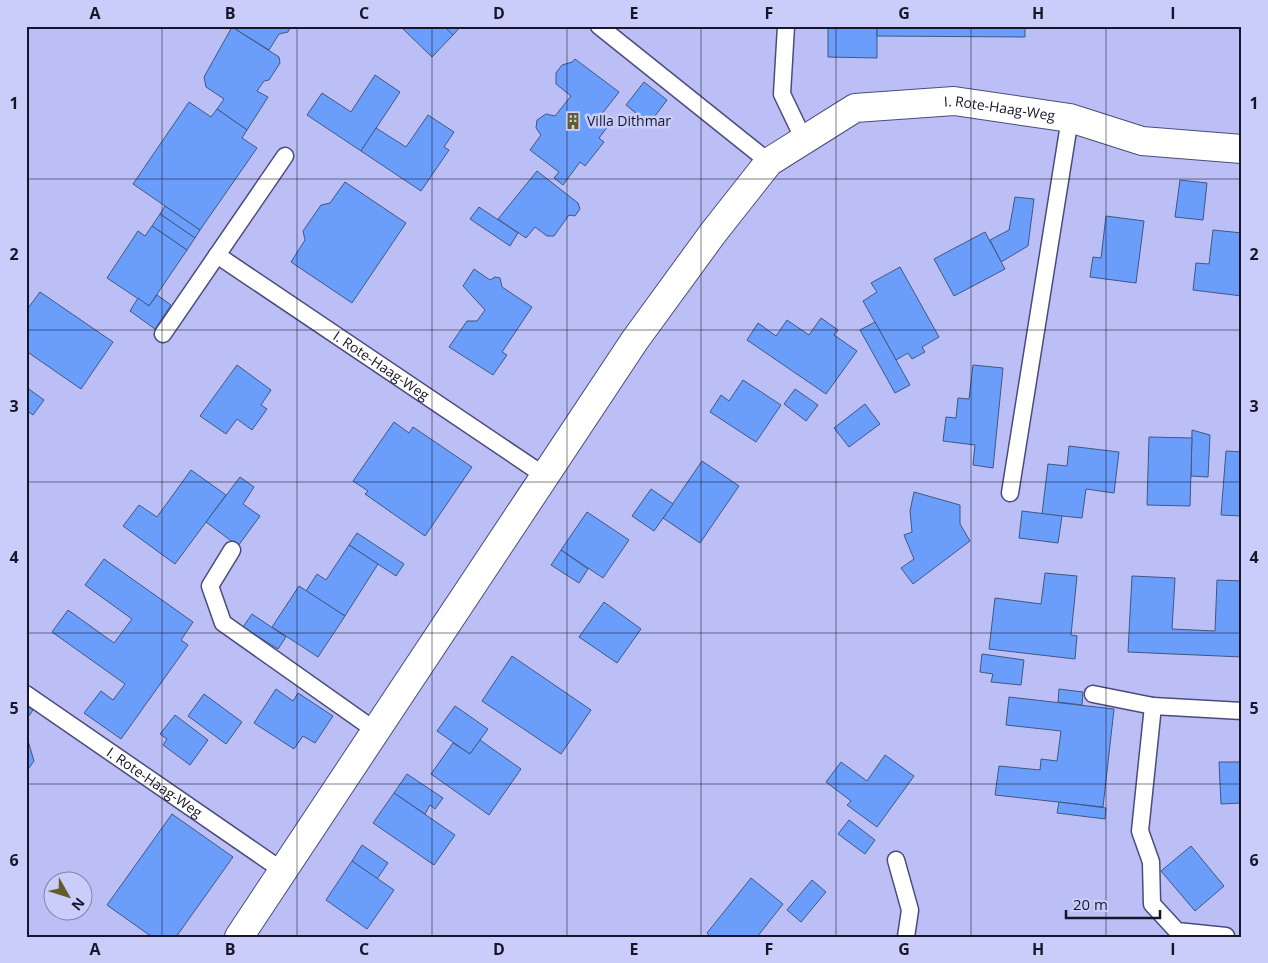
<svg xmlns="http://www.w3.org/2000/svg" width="1268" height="963" font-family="'Open Sans',sans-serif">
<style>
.building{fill:#6b9efb;stroke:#3f5782}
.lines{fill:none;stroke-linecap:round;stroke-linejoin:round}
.service-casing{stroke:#4b4c7b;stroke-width:19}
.minor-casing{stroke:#4b4c7b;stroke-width:30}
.service{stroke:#fff;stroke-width:16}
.minor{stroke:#fff;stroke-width:28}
.grid{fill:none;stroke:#16162a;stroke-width:1;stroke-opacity:0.55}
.labels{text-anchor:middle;stroke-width:5;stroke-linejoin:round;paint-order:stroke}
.street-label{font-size:14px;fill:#16162a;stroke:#cacdfa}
.poi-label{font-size:14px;fill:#16162a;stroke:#cacdfa;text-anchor:start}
.neatline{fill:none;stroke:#16162a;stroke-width:2}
.grid-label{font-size:16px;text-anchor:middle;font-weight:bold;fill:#16162a}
</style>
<rect width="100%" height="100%" fill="#bcbff6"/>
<!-- building -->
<g class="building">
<path d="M291,26L288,32L279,34L269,50L232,27Z"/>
<path d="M400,26H444L453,35L432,57Z"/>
<path d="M444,26H461L453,35Z"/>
<path d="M828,26H877V58L828,57Z"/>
<path d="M877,26H1025V37L877,36Z"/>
<path d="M232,27L279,57L280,63L269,80L264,81L257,91L268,97L247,130L217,109L224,99L206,87L204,77Z"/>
<path d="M575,59L619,92L601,115L611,122L599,138L604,142L585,166L580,162L563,185L554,178L559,172L530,150L541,135L536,128L537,120L546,114L555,116L571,96L556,84V73L562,65L572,62Z"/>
<path d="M375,75L400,92L361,151L307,115L322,93L351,112Z"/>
<path d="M644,82L667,100L649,124L626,105Z"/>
<path d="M189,102L211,117L217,109L247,130L242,138L257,148L200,230L133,184Z"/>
<path d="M428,115L454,132L444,147L449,150L421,191L361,151L376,128L406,147Z"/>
<path d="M537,171L578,203L580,209L575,216L569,215L554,236H547L535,227L526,238L498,219Z"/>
<path d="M1180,180L1207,183L1203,220L1175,217Z"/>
<path d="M345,182L406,223L352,303L291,262L305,240L303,231L321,205L330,203Z"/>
<path d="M1015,197L1034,199L1028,246L1001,262L990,240L1009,230Z"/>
<path d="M165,206L200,230L195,238L160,214Z"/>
<path d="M479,207L518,233L510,246L470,219Z"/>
<path d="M160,214L195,238L187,250L152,226Z"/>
<path d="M1106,216L1144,221L1136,283L1090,277L1093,257L1101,258Z"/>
<path d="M152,226L187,250L149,306L107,278L138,231L145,236Z"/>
<path d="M1213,230L1242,233V296L1193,290L1196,263L1209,264Z"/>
<path d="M985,232L1005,269L954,296L934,259Z"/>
<path d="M900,267L939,337L922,347L925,352L912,359L908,353L896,360L863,301L877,292L871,283Z"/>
<path d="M474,269L490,280L495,277L500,278L502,287L532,307L502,352L507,355L493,375L449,347L467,321H477L485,310L463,286Z"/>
<path d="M40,292L113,342L81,389L26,351V311Z"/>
<path d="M157,295L171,305L155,329L130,311L138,298L149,306Z"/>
<path d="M821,318L838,330L834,335L857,351L826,394L747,340L758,323L776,336L787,320L809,335Z"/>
<path d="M875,322L910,385L895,393L860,330Z"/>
<path d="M237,365L271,390L261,405L267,409L252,430L237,419L226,434L200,416Z"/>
<path d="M973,365L1003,368L993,468L973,465L975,445L943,441L946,417L956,418L958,398L969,399Z"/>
<path d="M743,380L781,405L756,442L710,412L721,395L729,401Z"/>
<path d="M26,387L44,400L33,415L26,410Z"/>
<path d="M795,389L818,405L806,421L784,404Z"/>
<path d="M865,404L880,424L849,447L834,428Z"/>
<path d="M394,422L409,433L413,427L472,467L425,536L365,494L368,491L353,481Z"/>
<path d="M1192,430L1210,435L1208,477L1191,476Z"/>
<path d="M1149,437L1192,438L1190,506L1147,505Z"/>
<path d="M1069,446L1119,452L1114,493L1086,489L1082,518L1042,514L1048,464L1067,466Z"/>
<path d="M1226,451L1242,452V516L1221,515Z"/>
<path d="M702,461L739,486L700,543L663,518Z"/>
<path d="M191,470L226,495L175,564L123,526L139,505L157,517Z"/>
<path d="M240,477L254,487L243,504L260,516L238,546L206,522Z"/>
<path d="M651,489L673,504L654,531L632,516Z"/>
<path d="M914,492L960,505V524L970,541L913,584L901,568L914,559L904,535L912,532L910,511Z"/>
<path d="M1022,511L1062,516L1058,543L1019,538Z"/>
<path d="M587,512L629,540L603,578L561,550Z"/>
<path d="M357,533L404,564L396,576L349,545Z"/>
<path d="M349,545L378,564L345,616L306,591L317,574L326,580Z"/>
<path d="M561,550L588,569L579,583L551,565Z"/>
<path d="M104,559L193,622L181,640L188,645L121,739L84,713L101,691L113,700L125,684L52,632L68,610L114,643L132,619L85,585Z"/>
<path d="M1045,573L1077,576L1071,635L1077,636L1075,659L989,649L995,598L1041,604Z"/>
<path d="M1132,576L1175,578L1172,629L1215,631L1217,580L1242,581V657L1128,652Z"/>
<path d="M299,586L345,616L318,657L272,627Z"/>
<path d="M604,602L641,629L617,663L579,637Z"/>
<path d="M252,614L286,637L278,649L243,627Z"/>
<path d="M982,654L1024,660L1021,685L991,682L993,674L980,672Z"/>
<path d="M512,656L591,710L561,754L482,701Z"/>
<path d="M276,689L293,701L298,693L333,716L315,743L303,736L294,749L254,723Z"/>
<path d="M1059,689L1083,692L1082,705L1058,702Z"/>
<path d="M204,694L242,722L226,744L188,716Z"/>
<path d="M1009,697L1114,709L1103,807L995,795L999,766L1040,770L1041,759L1057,761L1061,731L1006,725Z"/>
<path d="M26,705L33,710L26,720Z"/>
<path d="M455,706L488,729L470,754L437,731Z"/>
<path d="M175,715L208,740L190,765L163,745L167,739L160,734Z"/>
<path d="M26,734L34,761L26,772Z"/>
<path d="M480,740L521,769L489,815L431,774L453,743L470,754Z"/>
<path d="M885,755L914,776L877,827L847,805L851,801L826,782L841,762L867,781Z"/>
<path d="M1219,762H1242V803L1221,804Z"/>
<path d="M407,774L443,798L435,809L430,805L425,814L394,793Z"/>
<path d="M394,793L455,835L434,865L373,823Z"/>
<path d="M1059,802L1106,808L1105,819L1057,813Z"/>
<path d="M172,814L233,857L176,937H152L107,905Z"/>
<path d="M849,820L875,840L865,854L838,834Z"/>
<path d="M362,845L388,863L377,879L352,861Z"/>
<path d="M1191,846L1224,886L1195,911L1161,871Z"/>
<path d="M352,861L394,890L367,929L326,900Z"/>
<path d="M751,878L783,904L757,937H711L707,933Z"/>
<path d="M812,880L826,892L801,922L787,910Z"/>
</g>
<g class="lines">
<!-- service casing -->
<g class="service-casing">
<g id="service">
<path d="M599,26L769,162"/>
<path d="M786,26L782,94L804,140"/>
<path id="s1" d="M217,255L545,476"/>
<path d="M163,334L285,156"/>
<path d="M1010,493L1070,118"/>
<path d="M232,550L210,586L223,623L376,731"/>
<path id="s2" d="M26,694L283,871"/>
<path d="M1093,694L1153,706L1242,711"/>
<path d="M1153,706L1140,831L1151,862L1152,904L1177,931L1226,936"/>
<path d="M896,860L910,910L906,937"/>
</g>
</g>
<!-- minor casing -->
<g class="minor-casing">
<g id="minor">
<path id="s3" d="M239,937L635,340L713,233L769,162L855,108L954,101L1070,118L1142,141L1242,149"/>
</g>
</g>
<!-- service -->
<use href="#service" class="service"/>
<!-- minor -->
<use href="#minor" class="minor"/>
</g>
<!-- grid -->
<path class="grid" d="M162,26V937M297,26V937M432,26V937M567,26V937M701,26V937M836,26V937M971,26V937M1106,26V937M26,179H1242M26,330H1242M26,482H1242M26,633H1242M26,784H1242"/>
<!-- icons -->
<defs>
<g id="building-bare" transform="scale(1.35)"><path d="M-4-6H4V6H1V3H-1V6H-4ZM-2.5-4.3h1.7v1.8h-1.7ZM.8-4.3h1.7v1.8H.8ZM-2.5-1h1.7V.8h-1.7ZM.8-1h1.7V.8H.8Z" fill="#645d29" stroke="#cacdfa" stroke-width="2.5" paint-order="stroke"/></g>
</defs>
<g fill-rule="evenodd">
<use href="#building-bare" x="573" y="121"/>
</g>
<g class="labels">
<!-- street labels -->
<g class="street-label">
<text dy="5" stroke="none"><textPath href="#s3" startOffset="1186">I. Rote-Haag-Weg</textPath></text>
<text dy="5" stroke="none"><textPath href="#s1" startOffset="198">I. Rote-Haag-Weg</textPath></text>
<text dy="5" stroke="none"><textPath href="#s2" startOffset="156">I. Rote-Haag-Weg</textPath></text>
</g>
<!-- poi labels -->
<g class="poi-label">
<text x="587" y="126">Villa Dithmar</text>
</g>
</g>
<!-- border -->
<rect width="1268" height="963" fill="none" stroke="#cacdfa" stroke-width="55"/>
<!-- north arrow -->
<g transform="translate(68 896) rotate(129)"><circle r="24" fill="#cacdfa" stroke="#8284a7"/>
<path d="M0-4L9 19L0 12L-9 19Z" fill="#645d29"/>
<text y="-8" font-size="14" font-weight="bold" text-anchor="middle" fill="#16162a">N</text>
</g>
<!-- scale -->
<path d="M1066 910v8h94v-8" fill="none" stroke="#16162a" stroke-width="2.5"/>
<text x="1073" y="910" font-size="15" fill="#16162a" stroke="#cacdfa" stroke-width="4" paint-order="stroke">20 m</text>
<rect x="28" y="28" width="1212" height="908" class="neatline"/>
<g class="grid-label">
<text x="95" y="19">A</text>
<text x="230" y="19">B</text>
<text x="364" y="19">C</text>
<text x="499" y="19">D</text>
<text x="634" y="19">E</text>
<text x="769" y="19">F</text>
<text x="904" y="19">G</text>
<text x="1038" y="19">H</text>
<text x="1173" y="19">I</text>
<text x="14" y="109">1</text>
<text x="1254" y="109">1</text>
<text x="14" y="260">2</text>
<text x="1254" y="260">2</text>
<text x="14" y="412">3</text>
<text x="1254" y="412">3</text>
<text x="14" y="563">4</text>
<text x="1254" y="563">4</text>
<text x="14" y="714">5</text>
<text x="1254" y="714">5</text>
<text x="14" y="866">6</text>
<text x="1254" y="866">6</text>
<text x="95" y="955">A</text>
<text x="230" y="955">B</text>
<text x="364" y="955">C</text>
<text x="499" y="955">D</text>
<text x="634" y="955">E</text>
<text x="769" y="955">F</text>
<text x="904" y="955">G</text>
<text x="1038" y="955">H</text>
<text x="1173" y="955">I</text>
</g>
</svg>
